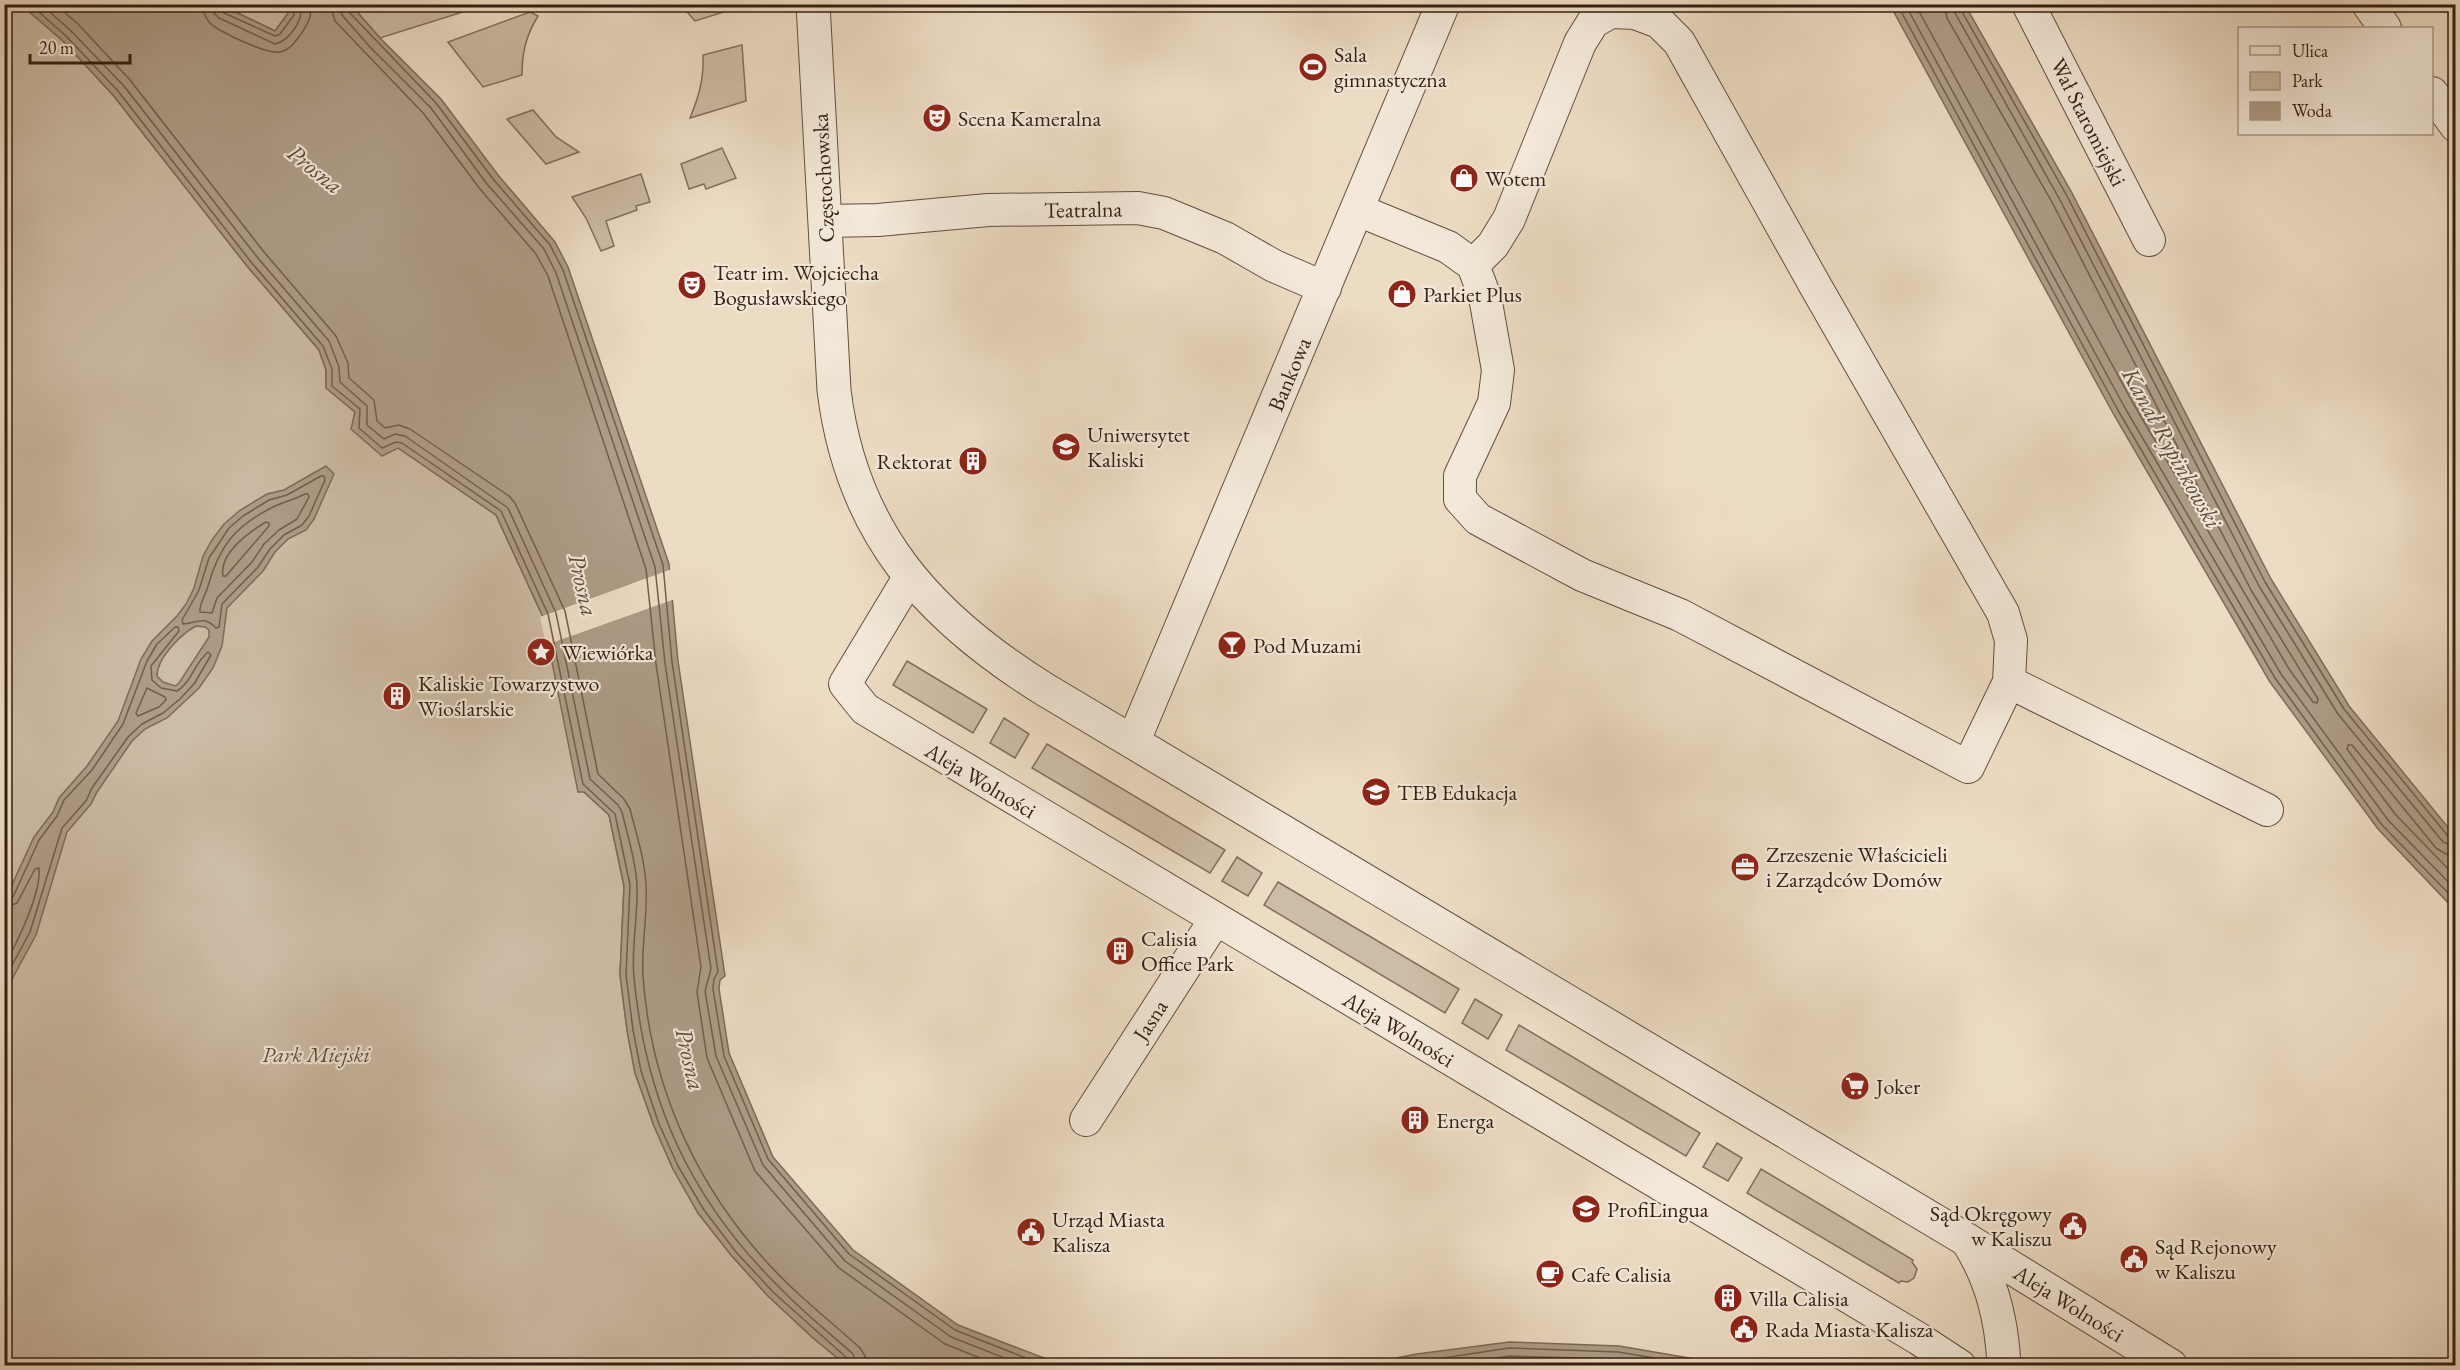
<svg xmlns="http://www.w3.org/2000/svg" width="2460" height="1370" font-family="'EB Garamond',serif">
<style>
.green{fill:#cdbca6;stroke:#806e5c;stroke-width:1.5}
.water{fill:#ae9c87;stroke:#7d6a58;stroke-width:1.5;fill-rule:evenodd}
.pier{fill:#eddcc4}
.lines{fill:none;stroke-linecap:round;stroke-linejoin:round}
.shore{stroke:#705e4c;stroke-width:1.5}
.minor-casing{stroke:#624e3e;stroke-width:34}
.tertiary-casing{stroke:#624e3e;stroke-width:35}
.minor{stroke:#f3e8d9;stroke-width:32}
.tertiary{stroke:#f3e8d9;stroke-width:33}
.labels{text-anchor:middle;stroke-width:4.5;stroke-linejoin:round;paint-order:stroke}
.poi-label{font-size:22px;fill:#331f11;stroke:#f3e8d9;text-anchor:start}
.street-label{font-size:22px;fill:#331f11;stroke:#f3e8d9}
.park-label{font-size:22px;font-style:italic;fill:#614e3e;stroke:#f3e8d9}
.water-label{font-size:24px;font-style:italic;fill:#5e4b3a;stroke:#f3e8d9}
</style>
<rect width="100%" height="100%" fill="#eddcc4"/>
<filter id="stains"><feTurbulence type="fractalNoise" baseFrequency=".00333" numOctaves="4"/><feColorMatrix values="0 0 0 0 .2 0 0 0 0 .09 0 0 0 0 .02 0 0 0 .5 -.17"/></filter>
<radialGradient id="worn" r=".72"><stop offset=".6" stop-color="#630" stop-opacity="0"/><stop offset="1" stop-color="#630" stop-opacity=".3"/></radialGradient>
<!-- green -->
<g class="green">
<path d="M21,4L62,40L113,95L247,266L319,350L326,370V388L355,412L352,429L366,441L398,448L496,515L543,617L584,792L609,815L624,886L620,975L627,1030L635,1073L654,1126L673,1169L698,1213L731,1255L768,1296L813,1338L846,1365L5,1366L4,5Z"/>
<path d="M740,4V7L695,21L681,5Z"/>
<path d="M221,5H285L289,12L275,31Z"/>
<path d="M351,5H485L380,38Z"/>
<path d="M530,12L538,16C526,36 522,52 522,75L483,87L448,42Z"/>
<path d="M742,45L746,101L690,118C699,96 704,79 703,55Z"/>
<path d="M533,110L556,137L579,152L546,164L507,119Z"/>
<path d="M722,148L736,178L706,189L704,184L689,189L681,164Z"/>
<path d="M641,174L650,202L636,206L637,210L606,221L614,246L601,251L586,218L572,197Z"/>
<path d="M907,661L987,709L973,733L893,685Z"/>
<path d="M1004,718L1029,734L1015,758L990,743Z"/>
<path d="M1047,744L1225,850L1210,873L1032,768Z"/>
<path d="M1237,857L1262,873L1248,896L1222,881Z"/>
<path d="M1278,882L1459,989L1445,1013L1264,905Z"/>
<path d="M1475,999L1502,1015L1488,1039L1462,1023Z"/>
<path d="M1519,1025L1700,1133L1686,1156L1506,1050Z"/>
<path d="M1717,1143L1742,1158L1728,1181L1703,1167Z"/>
<path d="M1761,1169L1913,1260L1912,1262L1917,1269L1914,1278L1908,1282L1901,1281L1899,1283L1747,1193Z"/>
</g>
<!-- water -->
<g class="water">
<path d="M21,5H221L275,31L289,12L285,5H351L380,38L441,99L498,175L555,242L568,267L669,564L678,661L725,976L720,980L719,989L729,1053L773,1157L853,1250L958,1325L1062,1365H846L813,1338L768,1296L731,1255L698,1213L673,1169L654,1126L635,1073L627,1030L620,975L624,886L609,815L584,792H578L543,617L496,515L398,448L382,456L351,429L355,412L326,388V370L319,350L247,266L113,95L62,40Z"/>
<path d="M1890,5H1965L2072,193L2271,579L2349,706L2455,836V910L2378,829L2270,682L2114,415Z"/>
<path d="M326,466L334,474L314,519L306,530L288,539L275,552L263,571L227,608L222,646L213,668L199,688L167,718L145,729L132,741L97,792L91,804L67,832L36,935L5,992V900L34,837L53,812L59,798L87,766L118,721L141,659L152,641L177,616L186,604L194,588L203,556L212,540L224,524L239,511L267,494L284,490ZM196,626L205,627L209,630V637L179,683L175,686L163,682L157,676C157,658 181,634 196,626Z"/>
<path d="M1509,1342L1619,1346L1730,1365H1359L1417,1354Z"/>
</g>
<!-- pier -->
<path class="pier" d="M672,569L675,599L546,645L540,617Z"/>
<g class="lines">
<!-- shore -->
<g class="shore">
<path d="M30,4L66,36L118,91L251,262L323,346L332,369V386L360,409L359,428L382,448L396,442L402,443L501,511L548,614L583,784L615,814L630,885L626,975L633,1030L641,1071L659,1124L678,1166L704,1210L736,1252L773,1292L848,1359L850,1366"/>
<path d="M41,4L71,31L124,86L257,257L329,341L339,367L340,382L367,406V425L384,439L395,434L405,436L508,508L556,613L590,779L618,805L622,812C627,834 637,864 637,887C638,917 631,948 634,978C646,1102 690,1199 779,1287C802,1311 828,1332 853,1354L857,1366"/>
<path d="M55,4L78,24L130,80L264,252L336,336L348,363L349,378L374,400L377,421L385,428L399,425L410,429L509,496L515,503L565,611L598,774L624,799L630,809C636,833 645,860 646,885C648,915 641,946 643,976C651,1093 702,1199 785,1281C809,1305 835,1325 860,1348L865,1356L866,1366"/>
<path d="M203,4C203,11 205,17 209,22C217,31 268,55 280,52C290,50 295,42 301,34C307,24 313,17 310,4"/>
<path d="M212,4L214,13L219,18L275,44C289,41 305,19 300,4"/>
<path d="M220,4L224,13L275,36L280,34L294,15L292,4"/>
<path d="M330,4L335,21L424,114L480,189L536,254L548,276L646,569L656,664L701,967L697,992L707,1058L755,1171L839,1268L945,1344L1000,1366"/>
<path d="M339,4L342,15L370,47L431,108L487,184L544,249L556,273L655,567L665,663L711,969L705,991L716,1056L763,1165L845,1261L951,1337L1025,1366"/>
<path d="M347,4L348,11L436,103L493,179L550,245L563,270L663,565L672,662L718,972L714,979L713,989L724,1056L768,1159L849,1254L955,1330L1046,1366"/>
<path d="M1897,4L2119,412L2275,678L2382,825L2456,901"/>
<path d="M1905,4L2125,408L2281,674L2388,820L2456,890"/>
<path d="M1915,4L2133,403L2289,669L2313,702L2317,703L2318,699L2251,590L2053,204L1947,18L1944,4"/>
<path d="M1953,4L1955,13L2060,200L2259,586L2338,714L2443,842L2456,847"/>
<path d="M1960,4L1961,10L2067,196L2265,582L2344,709L2448,836L2456,839"/>
<path d="M321,476H324L325,480L309,516L302,525L284,535L270,549L258,567L222,604L219,627L216,628C204,615 196,623 183,624L182,620L199,590L209,558L229,528L243,516L269,500L287,495Z"/>
<path d="M305,494H308L309,497L297,519L279,530L264,544L252,562L217,598L212,613L200,612C199,604 206,594 208,586C219,547 234,527 271,508C282,502 294,500 305,494Z"/>
<path d="M266,522L269,523V526L226,576H223C219,553 249,532 266,522Z"/>
<path d="M147,688L165,697L166,700L159,707L138,716L136,713Z"/>
<path d="M2456,856L2446,854L2436,848L2352,745H2348L2347,749L2395,814L2456,877"/>
<path d="M4,901L13,897L39,840L57,816L64,800L92,770L123,724L147,661L157,644L175,627H178L179,631L151,666L152,680L161,688L177,691C191,683 195,662 208,652L211,655L194,684L180,699L163,713L142,724L128,737L92,788L86,801L62,828L30,932L4,980"/>
<path d="M4,908L17,903L35,869L39,868C42,891 17,944 4,965"/>
<path d="M1390,1366L1509,1348L1618,1352L1703,1366"/>
<path d="M1435,1366L1510,1356L1617,1359L1656,1366"/>
</g>
<!-- minor casing -->
<g class="minor-casing">
<g id="minor">
<path d="M2028,4L2149,240"/>
<path d="M2368,4L2385,28"/>
<path d="M2432,93L2456,126"/>
<path d="M1358,210L1448,247L1473,265L1485,297L1498,370L1494,403L1460,476V499L1478,519L1582,575L1680,615L1968,767L2009,682L2011,640L2003,613L1816,287L1679,42L1659,22L1635,13L1611,12L1593,22L1580,43L1509,219L1493,245L1473,265"/>
<path d="M825,221L878,220L988,210L1138,208L1164,213L1225,238L1274,266L1325,288"/>
<path d="M910,576L845,684L865,709L1919,1339L1960,1366"/>
<path d="M2009,682L2267,810"/>
<path d="M1086,1120L1215,920"/>
</g>
</g>
<!-- tertiary casing -->
<g class="tertiary-casing">
<g id="tertiary">
<path d="M813,4L834,390C851,531 927,616 1044,689L1967,1240L2171,1366"/>
<path d="M1133,742L1443,4"/>
<path d="M1967,1240C1992,1279 2002,1320 2004,1366"/>
</g>
</g>
<!-- minor -->
<use href="#minor" class="minor"/>
<!-- tertiary -->
<use href="#tertiary" class="tertiary"/>
</g>
<!-- icons -->
<defs>
<g id="stadium-disc" transform="scale(1.5)"><circle r="9.5" fill="#8f2418" stroke="#f3e8d9"/><path d="M0-5a6.5 5 0 1 0 0 10a6.5 5 0 1 0 0-10ZM-3.5-1.8h7v3.6h-7Z" fill="#fff"/></g>
<g id="theatre-disc" transform="scale(1.5)"><circle r="9.5" fill="#8f2418" stroke="#f3e8d9"/><path d="M-5-5.5Q0-4 5-5.5V0Q5 5 0 6Q-5 5-5 0ZM-3.3-2.5H-1v1.5H-3.3ZM1-2.5H3.3v1.5H1ZM-2.8 1Q0 5.5 2.8 1Z" fill="#fff"/></g>
<g id="shop-disc" transform="scale(1.5)"><circle r="9.5" fill="#8f2418" stroke="#f3e8d9"/><path d="M-5-2.5h2.3a2.7 3.5 0 0 1 5.4 0H5L5.5 6h-11ZM-1.5-2.5h3a1.5 2.3 0 0 0-3 0Z" fill="#fff"/></g>
<g id="university-disc" transform="scale(1.5)"><circle r="9.5" fill="#8f2418" stroke="#f3e8d9"/><path d="M0-5L7-2L0 1L-7-2ZM-4 1L0 2.5L4 1V4Q0 6-4 4Z" fill="#fff"/></g>
<g id="building-disc" transform="scale(1.5)"><circle r="9.5" fill="#8f2418" stroke="#f3e8d9"/><path d="M-4-6H4V6H1V3H-1V6H-4ZM-2.5-4.3h1.7v1.8h-1.7ZM.8-4.3h1.7v1.8H.8ZM-2.5-1h1.7V.8h-1.7ZM.8-1h1.7V.8H.8Z" fill="#fff"/></g>
<g id="bar-disc" transform="scale(1.5)"><circle r="9.5" fill="#8f2418" stroke="#f3e8d9"/><path d="M-6-5H6L.8 .8V4.5H3.5V6h-7V4.5H-.8V.8Z" fill="#fff"/></g>
<g id="sight-disc" transform="scale(1.5)"><circle r="9.5" fill="#8f2418" stroke="#f3e8d9"/><path d="M0-6L1.8-2.2L6-1.7L2.9 1.2L3.7 5.4L0 3.3L-3.7 5.4L-2.9 1.2L-6-1.7L-1.8-2.2Z" fill="#fff"/></g>
<g id="office-disc" transform="scale(1.5)"><circle r="9.5" fill="#8f2418" stroke="#f3e8d9"/><path d="M-6-3h4V-5.5h4V-3h4V5H-6ZM-1-4.5V-3h2v-1.5ZM-6 0V1H6V0Z" fill="#fff"/></g>
<g id="supermarket-disc" transform="scale(1.5)"><circle r="9.5" fill="#8f2418" stroke="#f3e8d9"/><path d="M-6-5.5h2.5l.6 2H6L4.5 2H-2.5L-4.4-4H-6ZM-1.5 3.2a1.3 1.3 0 1 0 .1 0ZM3 3.2a1.3 1.3 0 1 0 .1 0Z" fill="#fff"/></g>
<g id="school-disc" transform="scale(1.5)"><circle r="9.5" fill="#8f2418" stroke="#f3e8d9"/><path d="M0-5L7-2L0 1L-7-2ZM-4 1L0 2.5L4 1V4Q0 6-4 4Z" fill="#fff"/></g>
<g id="civic-disc" transform="scale(1.5)"><circle r="9.5" fill="#8f2418" stroke="#f3e8d9"/><path d="M-.6-6.5H3V-4.5H.6V-3L4-1V1h2V6H-6V1h2V-1L-.6-3ZM-1.2 2.5V6h2.4V2.5Z" fill="#fff"/></g>
<g id="cafe-disc" transform="scale(1.5)"><circle r="9.5" fill="#8f2418" stroke="#f3e8d9"/><path d="M-5.5-4.5H6V0H3Q3 3.5 0 3.5H-2.5Q-5.5 3.5-5.5 0ZM3-3.2v2h1.7v-2ZM-6 4.5H4V6H-6Z" fill="#fff"/></g>
</defs>
<g fill-rule="evenodd">
<use href="#stadium-disc" x="1313" y="67"/>
<use href="#theatre-disc" x="937" y="118"/>
<use href="#shop-disc" x="1464" y="178"/>
<use href="#theatre-disc" x="692" y="285"/>
<use href="#shop-disc" x="1402" y="294"/>
<use href="#university-disc" x="1066" y="447"/>
<use href="#building-disc" x="973" y="461"/>
<use href="#bar-disc" x="1232" y="645"/>
<use href="#sight-disc" x="541" y="652"/>
<use href="#building-disc" x="397" y="696"/>
<use href="#university-disc" x="1376" y="792"/>
<use href="#office-disc" x="1745" y="867"/>
<use href="#building-disc" x="1120" y="951"/>
<use href="#supermarket-disc" x="1855" y="1086"/>
<use href="#building-disc" x="1415" y="1120"/>
<use href="#school-disc" x="1586" y="1209"/>
<use href="#civic-disc" x="2073" y="1226"/>
<use href="#civic-disc" x="1031" y="1232"/>
<use href="#civic-disc" x="2134" y="1259"/>
<use href="#cafe-disc" x="1550" y="1274"/>
<use href="#building-disc" x="1728" y="1298"/>
<use href="#civic-disc" x="1744" y="1329"/>
</g>
<g class="labels">
<!-- poi labels -->
<g class="poi-label">
<text x="1334" y="62">Sala<tspan x="1334" dy="25">gimnastyczna</tspan></text>
<text x="958" y="126">Scena Kameralna</text>
<text x="1485" y="186">Wotem</text>
<text x="713" y="280">Teatr im. Wojciecha<tspan x="713" dy="25">Bogusławskiego</tspan></text>
<text x="1423" y="302">Parkiet Plus</text>
<text x="1087" y="442">Uniwersytet<tspan x="1087" dy="25">Kaliski</tspan></text>
<text x="952" y="469" text-anchor="end">Rektorat</text>
<text x="1253" y="653">Pod Muzami</text>
<text x="562" y="660">Wiewiórka</text>
<text x="418" y="691">Kaliskie Towarzystwo<tspan x="418" dy="25">Wioślarskie</tspan></text>
<text x="1397" y="800">TEB Edukacja</text>
<text x="1766" y="862">Zrzeszenie Właścicieli<tspan x="1766" dy="25">i Zarządców Domów</tspan></text>
<text x="1141" y="946">Calisia<tspan x="1141" dy="25">Office Park</tspan></text>
<text x="1876" y="1094">Joker</text>
<text x="1436" y="1128">Energa</text>
<text x="1607" y="1217">ProfiLingua</text>
<text x="2052" y="1221" text-anchor="end">Sąd Okręgowy<tspan x="2052" dy="25">w Kaliszu</tspan></text>
<text x="1052" y="1227">Urząd Miasta<tspan x="1052" dy="25">Kalisza</tspan></text>
<text x="2155" y="1254">Sąd Rejonowy<tspan x="2155" dy="25">w Kaliszu</tspan></text>
<text x="1571" y="1282">Cafe Calisia</text>
<text x="1749" y="1306">Villa Calisia</text>
<text x="1765" y="1337">Rada Miasta Kalisza</text>
</g>
<!-- street labels -->
<g class="street-label">
<text transform="translate(2089 122) rotate(63)" y="8">Wał Staromiejski</text>
<text transform="translate(823 178) rotate(-93)" y="8">Częstochowska</text>
<text transform="translate(1083 209) rotate(-1)" y="8">Teatralna</text>
<text transform="translate(1289 374) rotate(-67)" y="8">Bankowa</text>
<text transform="translate(981 780) rotate(31)" y="8">Aleja Wolności</text>
<text transform="translate(1150 1020) rotate(-57)" y="8">Jasna</text>
<text transform="translate(1399 1029) rotate(31)" y="8">Aleja Wolności</text>
<text transform="translate(2069 1303) rotate(32)" y="8">Aleja Wolności</text>
</g>
<!-- park labels -->
<g class="park-label">
<text x="316" y="1062">Park Miejski</text>
</g>
<!-- water labels -->
<g class="water-label">
<text transform="translate(315 169) rotate(39)" y="8">Prosna</text>
<text transform="translate(2172 448) rotate(61)" y="8">Kanał Rypinkowski</text>
<text transform="translate(583 585) rotate(77)" y="8">Prosna</text>
<text transform="translate(690 1059) rotate(77)" y="8">Prosna</text>
</g>
</g>
<!-- margin -->
<rect width="2460" height="1370" fill="none" stroke="#eddcc4" stroke-width="24"/>
<rect x="6" y="6" width="2448" height="1358" fill="none" stroke="#331f11" stroke-width="3"/>
<rect x="12" y="12" width="2436" height="1346" fill="none" stroke="#331f11" stroke-width="1.5"/>
<!-- legend -->
<rect x="2238" y="27" width="195" height="108" fill="#f3e8d9" stroke="#a69889" stroke-width="1.5"/>
<rect x="2250" y="46" width="30" height="9" fill="#f3e8d9" stroke="#a69889" stroke-width="1.5"/>
<text x="2292" y="57" font-size="18" fill="#331f11">Ulica</text>
<rect x="2250" y="72" width="30" height="18" fill="#cdbca6" stroke="#a69889" stroke-width="1.5"/>
<text x="2292" y="87" font-size="18" fill="#331f11">Park</text>
<rect x="2250" y="102" width="30" height="18" fill="#ae9c87" stroke="#a69889" stroke-width="1.5"/>
<text x="2292" y="117" font-size="18" fill="#331f11">Woda</text>
<!-- scale -->
<path d="M30 54v9h100v-9" fill="none" stroke="#331f11" stroke-width="3"/>
<text x="39" y="54" font-size="18" fill="#331f11" stroke="#f3e8d9" stroke-width="4.5" paint-order="stroke">20 m</text>
<rect width="100%" height="100%" filter="url(#stains)"/>
<rect width="100%" height="100%" fill="url(#worn)"/>
</svg>
